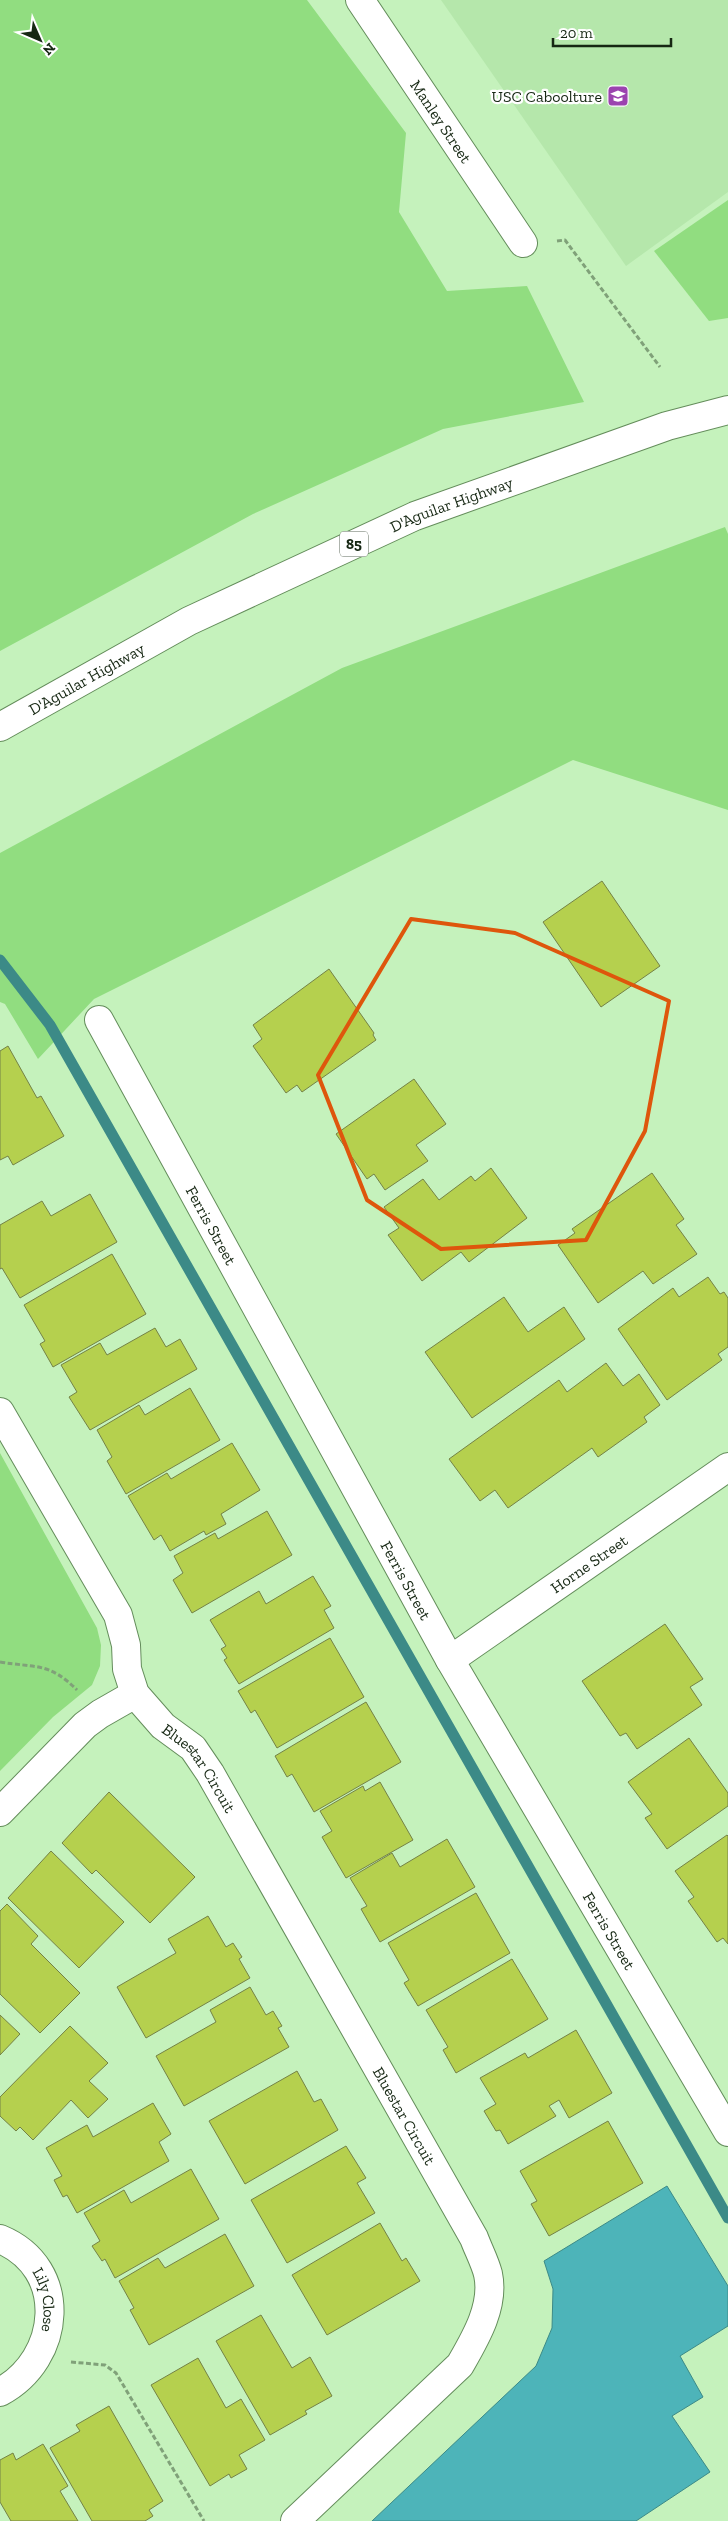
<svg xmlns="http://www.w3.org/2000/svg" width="728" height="2521" font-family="'Zilla Slab',serif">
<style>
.built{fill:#b5e7ab}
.green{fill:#91dd80}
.water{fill:#4db4b9;stroke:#3c8a87}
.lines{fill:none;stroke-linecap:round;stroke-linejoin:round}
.stream{stroke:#3c8a87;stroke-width:11}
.building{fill:#b5d04e;stroke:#748246}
.minor-casing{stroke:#648d5b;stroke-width:30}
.highway-casing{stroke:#648d5b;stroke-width:30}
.path{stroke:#80a179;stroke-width:3;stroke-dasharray:5 2.5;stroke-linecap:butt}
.minor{stroke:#fff;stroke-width:28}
.highway{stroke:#fff;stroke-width:28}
.marked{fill:none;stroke:#de560c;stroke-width:4;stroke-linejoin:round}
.labels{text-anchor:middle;stroke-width:4.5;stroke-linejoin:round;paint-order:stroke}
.shield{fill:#fff;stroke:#5c685a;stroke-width:1}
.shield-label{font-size:15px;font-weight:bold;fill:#162713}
.poi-label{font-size:16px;fill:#162713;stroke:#fff;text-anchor:end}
.street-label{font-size:16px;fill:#162713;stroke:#fff}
</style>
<rect width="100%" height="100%" fill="#c5f2bc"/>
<!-- built -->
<path class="built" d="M441,0H728V192L626,266Z"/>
<!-- green -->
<g class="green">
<path d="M0,0H307L406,133L399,212L447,291L527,286L584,402L443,429L253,514L0,651Z"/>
<path d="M728,200V318L709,321L654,251Z"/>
<path d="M725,527L728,534V810L573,760L94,999L38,1059L5,1004L0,1002V853L342,668Z"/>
<path d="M0,1453L97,1628L101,1645L100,1666L92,1685L53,1717L0,1771Z"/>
</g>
<!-- water -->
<path class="water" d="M667,2186L728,2286V2326L680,2356L703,2397L672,2416L710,2472L636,2521H372L536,2366L552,2328L553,2289L544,2261Z"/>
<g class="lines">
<!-- stream -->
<path class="stream" d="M0,960L50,1025L728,2218"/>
</g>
<!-- building -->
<g class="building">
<path d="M602,881L660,966L601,1007L543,922Z"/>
<path d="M329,969L374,1033L373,1035L376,1040L302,1092L297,1085L286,1093L253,1046L262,1039L253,1025Z"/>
<path d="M8,1046L37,1098L41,1096L64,1136L13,1165L8,1156L0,1160V1051Z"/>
<path d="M414,1079L446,1124L416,1145L428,1161L385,1190L374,1174L367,1179L336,1134Z"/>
<path d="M491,1168L527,1218L469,1262L461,1252L422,1281L388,1235L399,1228L384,1207L423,1179L439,1200L471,1176L475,1181Z"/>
<path d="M652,1173L684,1219L676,1225L697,1254L653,1284L643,1271L598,1303L558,1245L575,1233L572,1229Z"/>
<path d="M90,1194L117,1242L20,1298L2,1268L0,1269V1225L42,1201L51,1216Z"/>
<path d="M112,1254L146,1314L53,1367L40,1344L45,1341L24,1305Z"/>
<path d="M708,1277L720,1294L724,1292L728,1298V1347L718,1354L722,1360L667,1400L618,1329L673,1288L679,1297Z"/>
<path d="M504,1297L528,1332L564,1307L585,1339L472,1418L425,1352Z"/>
<path d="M155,1328L166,1347L180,1339L197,1369L90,1430L69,1397L77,1392L61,1365L100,1343L107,1355Z"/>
<path d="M606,1363L623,1386L639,1374L660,1405L644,1417L647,1422L598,1457L592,1448L508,1508L495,1490L480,1501L449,1459L559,1380L567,1392Z"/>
<path d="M190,1388L220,1440L126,1494L107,1461L112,1457L97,1430L139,1405L145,1415Z"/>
<path d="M232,1443L260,1490L221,1514L226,1524L206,1535L204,1531L170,1551L161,1535L154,1540L128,1496L167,1473L171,1479Z"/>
<path d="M267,1511L292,1555L192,1613L173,1580L183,1573L174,1556L215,1533L218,1539Z"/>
<path d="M313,1576L331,1606L324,1610L334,1628L239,1684L224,1660L227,1658L221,1649L226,1646L210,1620L259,1591L266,1604Z"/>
<path d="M665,1624L703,1679L690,1687L702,1705L637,1749L626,1733L620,1736L582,1681Z"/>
<path d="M330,1638L364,1697L277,1748L255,1710L251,1713L238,1691Z"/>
<path d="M366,1702L401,1762L314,1812L292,1774L287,1777L275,1756Z"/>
<path d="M689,1738L728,1793V1806L667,1849L645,1818L652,1814L628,1782Z"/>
<path d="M380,1782L413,1840L346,1878L322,1837L332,1831L320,1811L363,1786L365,1791Z"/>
<path d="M109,1792L195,1877L150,1923L96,1870L92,1874L62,1843Z"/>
<path d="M727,1835L728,1836V1944L723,1938L717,1942L688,1901L694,1897L675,1871Z"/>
<path d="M447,1839L475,1887L380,1942L361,1909L367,1906L350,1878L392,1853L400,1867Z"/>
<path d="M51,1851L124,1922L79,1968L8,1898Z"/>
<path d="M476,1893L510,1953L418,2006L404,1983L409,1980L388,1943Z"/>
<path d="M7,1904L38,1936L31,1944L80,1993L40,2033L0,1994V1911Z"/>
<path d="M208,1916L226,1947L233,1943L242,1957L239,1959L250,1978L146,2038L117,1987L176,1953L168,1939Z"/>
<path d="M512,1959L548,2019L456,2073L443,2050L448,2047L426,2010Z"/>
<path d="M250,1987L266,2015L273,2011L282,2026L278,2028L289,2047L184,2106L156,2056L216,2022L210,2010Z"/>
<path d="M0,2015L20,2034L0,2055Z"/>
<path d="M70,2026L108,2063L89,2081L108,2099L88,2118L71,2100L33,2140L20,2127L16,2131L0,2116V2097Z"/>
<path d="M576,2030L612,2093L569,2118L559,2100L549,2106L556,2116L508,2144L500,2130L496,2131L484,2111L496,2104L480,2078L525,2053L528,2058Z"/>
<path d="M297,2071L314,2102L321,2099L338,2130L245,2184L209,2121Z"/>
<path d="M153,2103L171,2134L159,2142L169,2161L77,2213L67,2195L63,2197L54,2180L62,2176L46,2148L87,2125L93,2137Z"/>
<path d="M608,2121L643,2183L549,2236L531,2204L537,2201L520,2171Z"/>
<path d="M346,2146L366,2178L357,2183L375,2213L287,2263L251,2200Z"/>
<path d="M191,2169L219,2219L115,2278L105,2259L102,2261L92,2246L100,2241L84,2213L124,2190L131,2203Z"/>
<path d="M380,2223L402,2261L406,2258L420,2281L327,2335L292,2275Z"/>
<path d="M225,2234L254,2286L149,2345L130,2310L134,2308L119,2281L158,2258L165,2268Z"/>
<path d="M261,2315L292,2368L310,2357L332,2396L305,2411L307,2414L270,2435L216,2341Z"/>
<path d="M198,2358L226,2408L241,2399L265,2440L239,2455L247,2469L231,2478L229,2474L210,2486L151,2385Z"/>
<path d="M109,2406L163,2501L149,2510L153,2516L145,2521H92L50,2448L80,2431L76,2425Z"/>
<path d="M43,2444L68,2486L60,2491L78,2521H11L0,2502V2460L13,2453L16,2460Z"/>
</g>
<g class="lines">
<!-- minor casing -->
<g class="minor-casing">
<g id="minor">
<path id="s1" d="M360,0L523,243"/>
<path id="s2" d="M99,1020L450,1660L728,2132"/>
<path id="s3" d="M0,1412L118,1615L126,1645L127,1669L135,1694L163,1726L193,1748L210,1773L474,2238C478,2249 485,2262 488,2274C495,2306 475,2339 460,2365L295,2521"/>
<path id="s4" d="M450,1660L728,1467"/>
<path d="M0,1812L85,1725L100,1714L135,1694"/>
<path id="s5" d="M0,2239C70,2268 62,2359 0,2392"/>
</g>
</g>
<!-- highway casing -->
<g class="highway-casing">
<g id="highway">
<path id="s6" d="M0,727L189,621L415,516L667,426L728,410"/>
</g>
</g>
<!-- path -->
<g class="path">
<path d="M557,241L565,240L660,367"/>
<path d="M0,1662C36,1668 49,1662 77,1690"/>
<path d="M71,2362L105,2365L116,2373L204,2521"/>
</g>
<!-- minor -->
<use href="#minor" class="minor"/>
<!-- highway -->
<use href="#highway" class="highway"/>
</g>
<!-- marked area -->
<path class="marked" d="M411,919L515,933L669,1001L645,1131L586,1240L441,1249L367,1200L318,1075Z"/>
<!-- icons -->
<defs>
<g id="university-square" transform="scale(1.125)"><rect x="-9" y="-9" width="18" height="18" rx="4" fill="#9b43af" stroke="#fff"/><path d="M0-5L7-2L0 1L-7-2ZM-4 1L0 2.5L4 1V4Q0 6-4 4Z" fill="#fff"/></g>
</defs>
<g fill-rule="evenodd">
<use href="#university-square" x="618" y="96"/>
</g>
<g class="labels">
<!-- shield labels -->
<rect class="shield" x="340" y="531.5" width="28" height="25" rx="4"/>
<g class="shield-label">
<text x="354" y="549">85</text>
</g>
<!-- poi labels -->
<g class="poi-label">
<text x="602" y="102">USC Caboolture</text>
</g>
<!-- street labels -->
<g class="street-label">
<text dy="6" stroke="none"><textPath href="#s1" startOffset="146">Manley Street</textPath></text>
<text dy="6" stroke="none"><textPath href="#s6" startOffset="504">D'Aguilar Highway</textPath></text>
<text dy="6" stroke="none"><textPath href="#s6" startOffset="99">D'Aguilar Highway</textPath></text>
<text dy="6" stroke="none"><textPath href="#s2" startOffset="234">Ferris Street</textPath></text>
<text dy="6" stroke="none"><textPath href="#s4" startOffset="169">Horne Street</textPath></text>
<text dy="6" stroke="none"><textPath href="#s2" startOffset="639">Ferris Street</textPath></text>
<text dy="6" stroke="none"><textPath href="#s3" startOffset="415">Bluestar Circuit</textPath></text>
<text dy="6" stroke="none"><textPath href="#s2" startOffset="1044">Ferris Street</textPath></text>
<text dy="6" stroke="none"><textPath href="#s3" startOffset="820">Bluestar Circuit</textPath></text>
<text dy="6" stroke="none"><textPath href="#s5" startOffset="81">Lily Close</textPath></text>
</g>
</g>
<!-- north arrow -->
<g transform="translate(40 40) rotate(135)" stroke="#ffffff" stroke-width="4" paint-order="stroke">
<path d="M0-4L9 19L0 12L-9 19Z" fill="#162713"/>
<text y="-8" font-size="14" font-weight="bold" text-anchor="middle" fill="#162713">N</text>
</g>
<!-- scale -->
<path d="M553 38v8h118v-8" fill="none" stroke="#162713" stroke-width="2.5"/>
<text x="560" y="38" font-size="15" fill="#162713" stroke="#ffffff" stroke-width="4" paint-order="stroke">20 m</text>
</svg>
